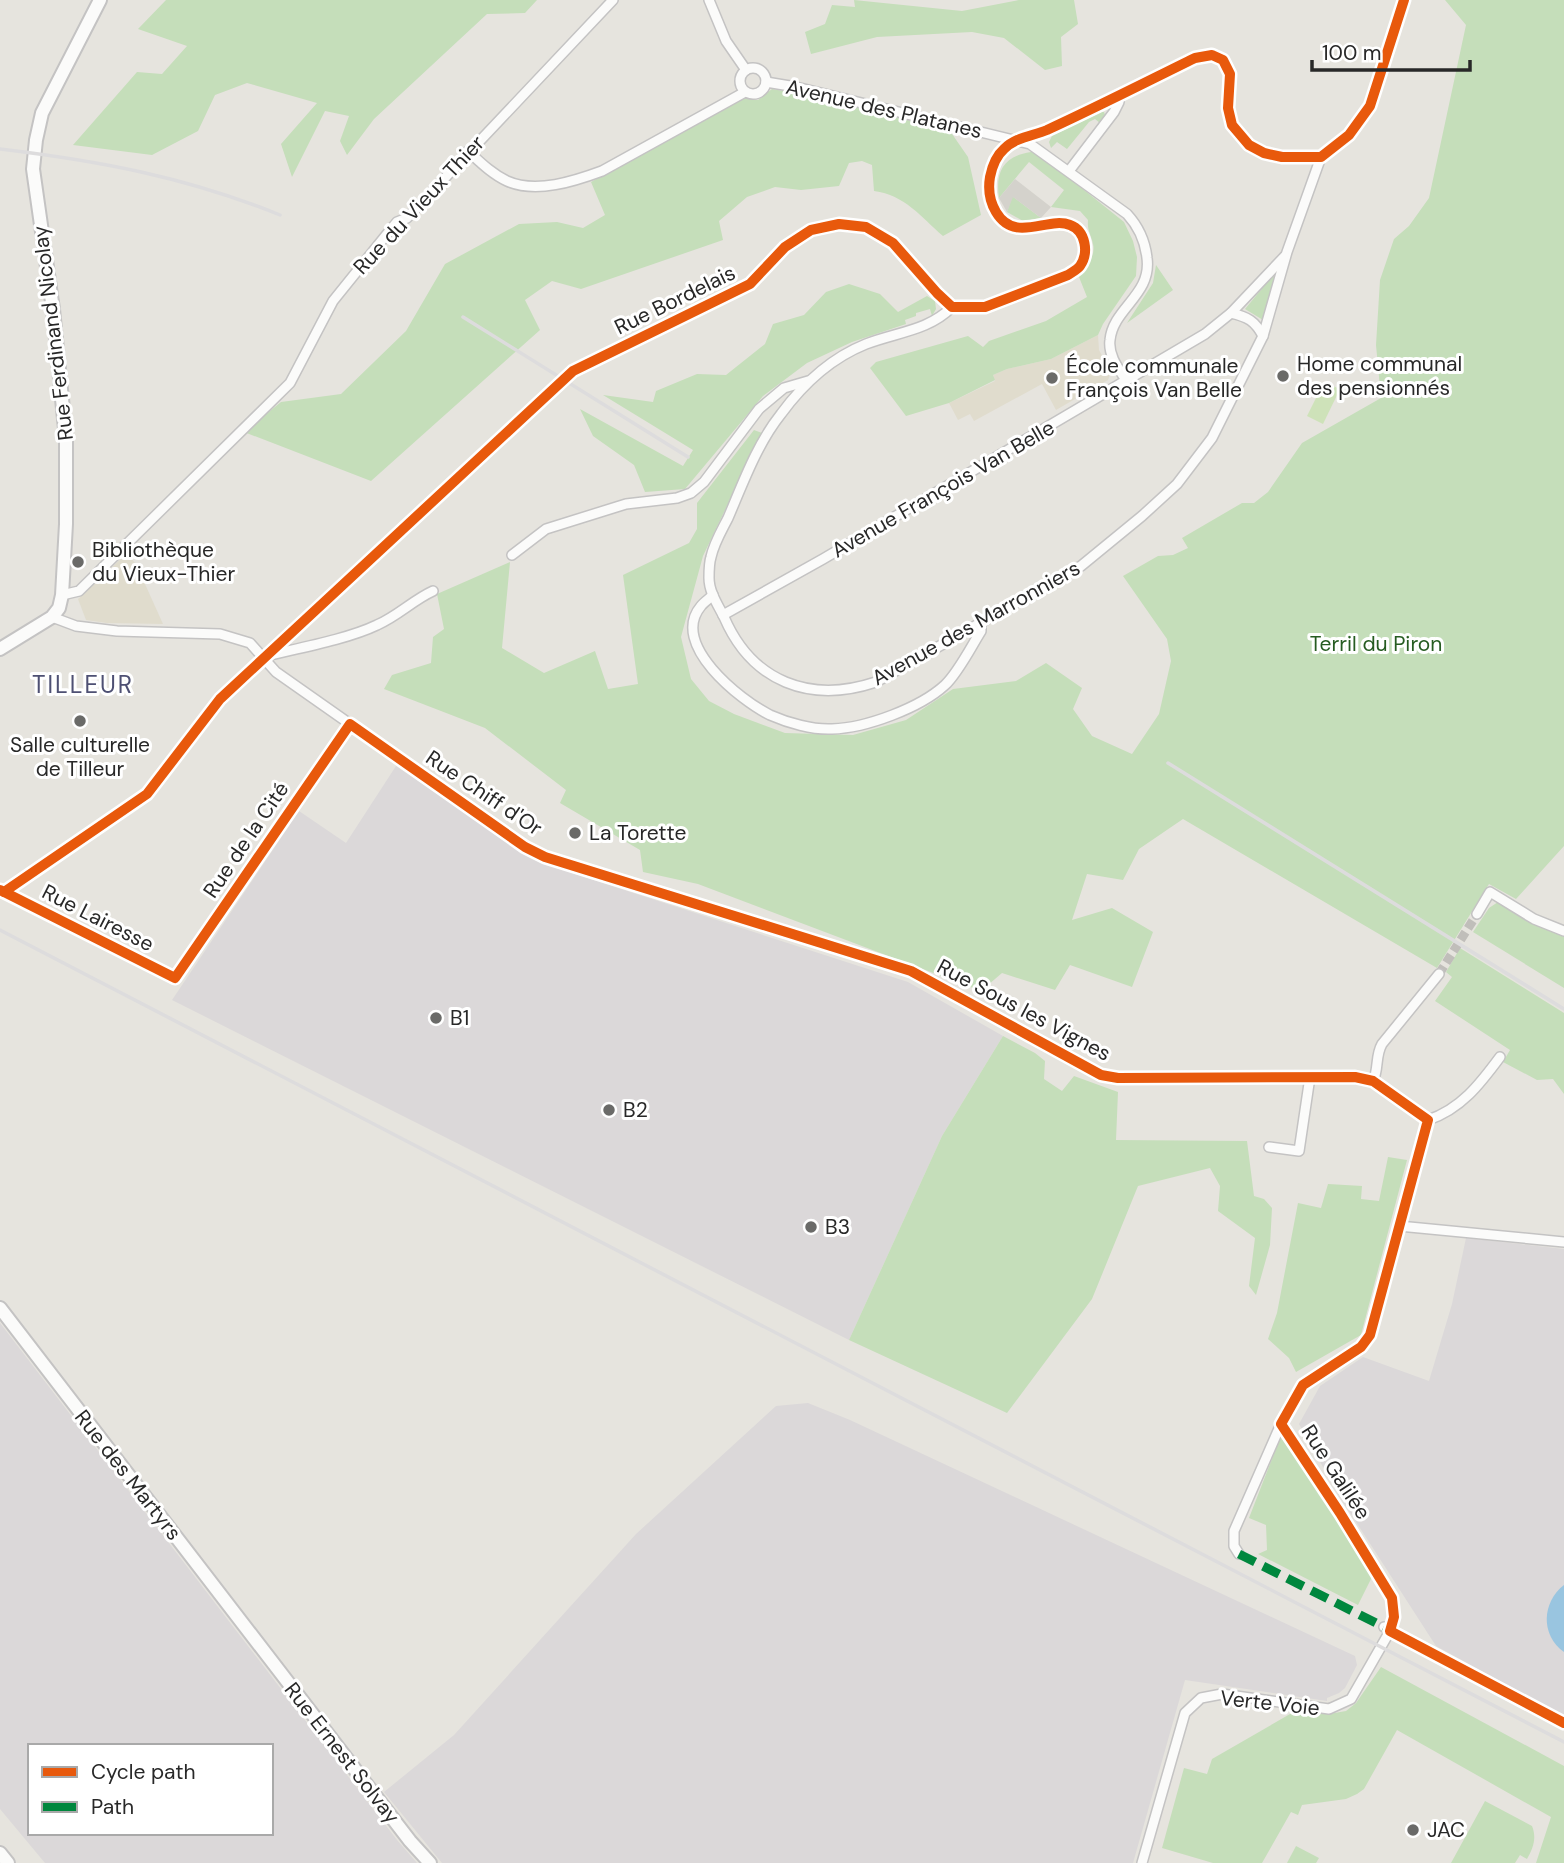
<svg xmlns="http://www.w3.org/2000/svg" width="1564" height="1863" font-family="'DM Sans',sans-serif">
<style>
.industrial{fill:#dbd8d9;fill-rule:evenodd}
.education{fill:#e0dccd}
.green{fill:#c5deba}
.pitch{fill:#cee2b9}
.plaza{fill:#d4d2cc}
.water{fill:#99c5e0}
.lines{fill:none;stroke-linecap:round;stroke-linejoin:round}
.street-tunnel{stroke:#c0beba;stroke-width:9;stroke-dasharray:9 4.5;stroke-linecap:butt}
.street-casing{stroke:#c4c3c3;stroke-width:12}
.secondary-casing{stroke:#c4c3c3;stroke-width:16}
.street{stroke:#fbfbfa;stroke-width:9}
.secondary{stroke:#fbfbfa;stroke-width:12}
.rail{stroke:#dddcdd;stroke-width:3.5}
.quiet{stroke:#00873e;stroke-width:9;stroke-dasharray:18 9;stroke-linecap:butt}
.cycleway-casing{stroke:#fff;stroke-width:15}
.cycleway{stroke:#e8590c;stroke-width:10}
.poi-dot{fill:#6a6a68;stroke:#fff;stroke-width:2.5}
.labels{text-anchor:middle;stroke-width:6;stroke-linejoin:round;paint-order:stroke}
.street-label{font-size:21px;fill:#282828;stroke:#fff}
.poi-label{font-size:21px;fill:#282828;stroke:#fff;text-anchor:start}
.park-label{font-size:21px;fill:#265c21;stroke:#fff}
.quarter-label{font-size:24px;letter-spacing:2px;fill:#4e5073;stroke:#fff}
</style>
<rect width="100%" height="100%" fill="#e6e4de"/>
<!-- industrial -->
<g class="industrial">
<path d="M396,766L526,854L575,874L908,982L1003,1036L942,1136L849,1340L172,1000L299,811L346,843Z"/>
<path d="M1466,1238L1564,1249V1716L1436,1646L1338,1494L1299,1424L1320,1386L1363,1357L1429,1381L1452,1304Z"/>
<path d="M0,1323L397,1840L417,1863H45L0,1809ZM30,1746H271V1833H30Z"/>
<path d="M808,1403L850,1420L1355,1656L1357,1665L1345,1688L1339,1693L1327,1698V1701L1185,1680L1133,1863H442L384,1792L454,1735L636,1534L776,1406Z"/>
</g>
<!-- education -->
<g class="education">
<path d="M1098,335L1099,350L1111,372L1108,380L1056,410L1042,384L974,421L970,414L958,420L949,403L995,381L993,375L1007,369L1051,359Z"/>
<path d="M125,555L130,557L136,564L163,624L107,623L86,620L78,599Z"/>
</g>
<!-- green -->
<g class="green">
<path d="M166,0H537L525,13L487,14L374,119L347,155L340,141L349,116L325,111L292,177L281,144L317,103L247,83L215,95L198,131L152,155L73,145L137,72L162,74L187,46L138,29Z"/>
<path d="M854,0L962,11L1019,0H1074L1078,24L1061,37L1062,66L1045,70L1004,38L972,32L877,37L811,54L805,32L825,24L832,5L855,7Z"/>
<path d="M1445,0H1564V846L1516,899L1489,884L1437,968L1183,819L1139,849L1123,880L1087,874L1072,920L1112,908L1153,932L1132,987L1070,965L1055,990L1002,973L981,991L698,884L643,872L640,850L560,803L566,790L485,728L384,689L392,675L431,663L433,637L444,629L437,594L510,562L502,648L544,673L595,651L608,689L638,684L623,575L689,543L697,529V503L754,430L762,433L703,556L681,637L691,679L709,701L734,714L785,733L853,735L906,720L953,689L1016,681L1046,663L1082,688L1073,709L1092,736L1132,754L1159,714L1171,661L1167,639L1123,576L1158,556L1173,555L1188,548L1182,538L1242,503H1254L1268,492L1302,443L1381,398L1376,345L1380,280L1394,239L1409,226L1429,198L1466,25Z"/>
<path d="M772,89L819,97L950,131L968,157L981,215L943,236C921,217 905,195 874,191L872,165L862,161L849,163L839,186L801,190L775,187L747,197L719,221L723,240L581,289L552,281L525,300L540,330L371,481L244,432L281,402L341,394L406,331L445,264L519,224L557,222L583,228L605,215L591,182L742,98L758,100Z"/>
<path d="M1101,112H1104L1105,115L1100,123L1095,119L1089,122L1067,149L1057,142L1051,148L1049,142L1052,136Z"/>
<path d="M1031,152L1038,153L1124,222L1133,241L1137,257L1136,276L1103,324L1098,335L1051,359L1007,369L993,375L995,380L949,403L906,416L870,368L876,362L968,336L983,347L989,341L1046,321L1087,297L1079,277C1086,267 1096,256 1093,244C1091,234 1087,231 1088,220L1080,211L1051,207L1064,190L1029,162L999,198C995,171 1004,156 1031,152Z"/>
<path d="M1012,196L1041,218L1023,221L1007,212Z"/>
<path d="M1156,265L1173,290L1127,323L1153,283Z"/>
<path d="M1274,274L1277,276L1263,320L1245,309Z"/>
<path d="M849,284L880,294L898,312L927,296L935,301L936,309L932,316L930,309L916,313V316L905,320L906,324L852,342L807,363L763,396L685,489L645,492L634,465L593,436L580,409L683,466L693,450L603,395L653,402L656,391L697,374L726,375L765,344L773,324L804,315L826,292Z"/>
<path d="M1498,902L1564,937V988L1473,932L1489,908Z"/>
<path d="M1460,948L1564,1013V1094L1553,1079L1537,1080L1503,1062L1510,1050L1435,1001L1452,977L1446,972Z"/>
<path d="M1003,1036L1035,1053L1045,1061L1044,1079L1062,1091L1074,1076L1118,1092L1116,1140L1247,1141L1254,1196L1264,1199L1272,1208L1270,1245L1256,1295L1249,1286L1255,1238L1218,1211L1220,1186L1210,1168L1138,1186L1092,1299L1007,1413L849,1340L942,1136Z"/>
<path d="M1388,1157L1407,1160L1361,1335L1296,1372L1289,1358L1268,1339L1277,1313L1298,1203L1321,1208L1328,1184L1362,1186L1361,1199L1379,1201Z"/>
<path d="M1282,1433L1372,1577L1358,1605L1258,1554L1267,1550L1266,1525L1249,1518Z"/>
<path d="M1381,1667L1564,1766V1863H1536L1551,1817L1397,1730L1364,1789L1357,1794L1346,1799L1302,1805L1298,1815L1291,1812L1262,1863H1213L1162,1848L1184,1768L1207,1774L1212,1759L1297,1710L1329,1714L1346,1711L1356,1703Z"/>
<path d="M1485,1801L1532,1826C1537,1838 1533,1849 1527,1859L1520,1855L1515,1863H1451Z"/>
<path d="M1296,1846L1319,1858L1316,1863H1287Z"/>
</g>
<!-- pitch -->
<path class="pitch" d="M1324,382L1340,389L1323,424L1307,416Z"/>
<!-- plaza -->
<path class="plaza" d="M1015,179L1051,207L1041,218L1013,197L1007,212L999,198Z"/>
<!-- water -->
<path class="water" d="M1564,1585V1652C1540,1635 1542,1602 1564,1585Z"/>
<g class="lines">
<!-- street-tunnel -->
<path class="street-tunnel" d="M1439,974L1477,914"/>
<!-- street casing -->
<g class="street-casing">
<g id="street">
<path d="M709,0L726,41L746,70"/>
<circle cx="753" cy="81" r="13"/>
<path d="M766,82L796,87L1030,144L1127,214C1139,227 1145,240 1147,258C1152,295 1113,308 1110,340C1108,355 1118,368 1126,380"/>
<path d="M468,151C480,162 492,174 507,181C536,194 575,181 602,171L745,92"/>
<path d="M1069,171L1114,112L1119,102L1116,97"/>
<path d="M952,307C928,331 897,332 866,344C831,358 803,384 781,414C757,444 743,483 728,518C722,530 714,543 711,557C709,563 709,571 709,578C709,592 718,605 724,617C752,682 810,704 876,682L1081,566L1142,516L1177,484L1212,438L1263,336L1287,252L1321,157"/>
<path d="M1231,313C1248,317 1255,321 1263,336"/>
<path d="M512,555L546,529L626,504L677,498L691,493L704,482L759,409L784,388L808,381"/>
<path d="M62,595L79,591L290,383L333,301L387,234L397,222L407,218L613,0"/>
<path d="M713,595C709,599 704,602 701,606C669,644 740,700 770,715C788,723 813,730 832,729C866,728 920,708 945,685C958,673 971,647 981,631V623"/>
<path d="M723,615L823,559L1205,334L1231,313L1285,256"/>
<path d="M52,617L76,626L117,631L220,634L250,643L276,672L525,847L545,857L911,971L1101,1075L1118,1078L1355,1077L1373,1081L1428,1120"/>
<path d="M266,656C299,648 348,639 377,625C398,616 413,600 433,591"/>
<path d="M2,891L175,978L350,724"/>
<path d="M4,892L147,794L220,699L573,371L750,284L785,247L811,230L839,224L866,227L893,243L937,293L952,307H985L1068,275C1072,272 1077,270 1080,266C1089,253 1086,231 1070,225C1048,216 1015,244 996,212C990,202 988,189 990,177C992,167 996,156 1004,149C1016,137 1033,136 1047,130C1097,107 1146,82 1195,58L1212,55L1223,60L1230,74L1228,108L1232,125L1249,145L1264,153L1282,157H1321L1349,135L1370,106L1404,0"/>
<path d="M1477,914L1490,892L1534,919L1564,931"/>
<path d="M1373,1081C1379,1069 1375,1056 1382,1044L1439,974"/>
<path d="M1428,1120C1461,1109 1480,1084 1500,1057"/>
<path d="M1269,1147L1299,1151L1310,1077"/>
<path d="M1399,1226L1564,1242"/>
<path d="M1239,1554L1234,1546V1531L1281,1424L1303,1385L1361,1347L1370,1335L1428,1120"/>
<path d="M1384,1627L1564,1723"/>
<path d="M1142,1863L1185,1713L1201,1698L1222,1694L1329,1709L1351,1699L1390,1631L1394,1617L1392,1598L1340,1513L1281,1424"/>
</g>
</g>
<!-- secondary casing -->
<g class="secondary-casing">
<g id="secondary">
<path d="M0,649L52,617L59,608L62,595L66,524V439L53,309L33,169L36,140L42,113L100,0"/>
<path d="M0,1308L410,1841L430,1863"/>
<path d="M0,1853L8,1863"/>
</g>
</g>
<!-- street -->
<use href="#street" class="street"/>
<!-- secondary -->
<use href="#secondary" class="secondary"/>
<!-- rail -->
<g class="rail">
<path d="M0,149C100,161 186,177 280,215"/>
<path d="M463,317L688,457"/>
<path d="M1168,763L1564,1009"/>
<path d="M0,930L1564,1742"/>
</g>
<!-- quiet -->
<path class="quiet" d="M1239,1554L1384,1627"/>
<!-- cycleway casing -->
<g class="cycleway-casing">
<g id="cycleway">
<path d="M0,890L175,978L350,724L525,847L545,857L911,971L1101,1075L1118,1078L1355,1077L1373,1081L1428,1120L1370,1335L1361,1347L1303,1385L1281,1424L1340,1513L1392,1598L1394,1617L1390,1631L1564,1723"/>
<path d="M4,892L147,794L220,699L573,371L750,284L785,247L811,230L839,224L866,227L893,243L937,293L952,307H985L1068,275C1072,272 1077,270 1080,266C1089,253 1086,231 1070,225C1048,216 1015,244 996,212C990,202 988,189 990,177C992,167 996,156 1004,149C1016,137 1033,136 1047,130C1097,107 1146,82 1195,58L1212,55L1223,60L1230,74L1228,108L1232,125L1249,145L1264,153L1282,157H1321L1349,135L1370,106L1404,0"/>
</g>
</g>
<!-- cycleway -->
<use href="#cycleway" class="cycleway"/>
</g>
<!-- markers -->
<g class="poi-dot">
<circle cx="1283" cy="376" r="7"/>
<circle cx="1052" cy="378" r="7"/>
<circle cx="78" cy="562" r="7"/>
<circle cx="80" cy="721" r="7"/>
<circle cx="575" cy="833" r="7"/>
<circle cx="436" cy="1018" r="7"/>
<circle cx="609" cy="1110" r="7"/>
<circle cx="811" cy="1227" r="7"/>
<circle cx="1413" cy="1830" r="7"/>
</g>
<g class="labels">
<!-- street labels -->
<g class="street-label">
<text transform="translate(884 109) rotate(13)" y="7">Avenue des Platanes</text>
<text transform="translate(419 205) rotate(-47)" y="7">Rue du Vieux Thier</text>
<text transform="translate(675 300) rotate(-26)" y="7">Rue Bordelais</text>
<text transform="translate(53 333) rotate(-97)" y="7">Rue Ferdinand Nicolay</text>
<text transform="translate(943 489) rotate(-30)" y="7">Avenue François Van Belle</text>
<text transform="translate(976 623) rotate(-29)" y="7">Avenue des Marronniers</text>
<text transform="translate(484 793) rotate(34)" y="7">Rue Chiff d'Or</text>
<text transform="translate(246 840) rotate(-56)" y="7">Rue de la Cité</text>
<text transform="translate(98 918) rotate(27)" y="7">Rue Lairesse</text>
<text transform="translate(1024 1010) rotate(28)" y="7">Rue Sous les Vignes</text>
<text transform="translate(1336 1472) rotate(57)" y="7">Rue Galilée</text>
<text transform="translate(128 1475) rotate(52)" y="7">Rue des Martyrs</text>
<text transform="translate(1270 1703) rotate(6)" y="7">Verte Voie</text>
<text transform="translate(342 1753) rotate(52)" y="7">Rue Ernest Solvay</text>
</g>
<!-- poi labels -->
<g class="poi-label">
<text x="1297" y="371">Home communal<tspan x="1297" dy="24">des pensionnés</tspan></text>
<text x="1066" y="373">École communale<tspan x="1066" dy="24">François Van Belle</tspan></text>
<text x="92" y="557">Bibliothèque<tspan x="92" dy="24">du Vieux-Thier</tspan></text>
<text x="80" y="752" text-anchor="middle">Salle culturelle<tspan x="80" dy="24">de Tilleur</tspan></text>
<text x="589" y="840">La Torette</text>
<text x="450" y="1025">B1</text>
<text x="623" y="1117">B2</text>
<text x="825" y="1234">B3</text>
<text x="1427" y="1837">JAC</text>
</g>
<!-- park labels -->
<g class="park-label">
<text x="1376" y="651">Terril du Piron</text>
</g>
<!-- quarter labels -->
<g class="quarter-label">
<text x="83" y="693">TILLEUR</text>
</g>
</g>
<!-- legend -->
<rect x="28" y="1744" width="245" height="91" fill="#ffffff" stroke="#a9a9a9" stroke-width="2"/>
<rect x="42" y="1767" width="35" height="10" fill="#e8590c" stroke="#a9a9a9" stroke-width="2"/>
<text x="91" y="1779" font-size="21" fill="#282828">Cycle path</text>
<rect x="42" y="1802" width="35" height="10" fill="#00873e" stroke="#a9a9a9" stroke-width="2"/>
<text x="91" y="1814" font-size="21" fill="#282828">Path</text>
<!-- scale -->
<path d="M1312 60v10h158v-10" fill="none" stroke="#282828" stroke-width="3.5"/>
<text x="1322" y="60" font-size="21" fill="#282828" stroke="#ffffff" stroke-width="5" paint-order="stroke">100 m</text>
</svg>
